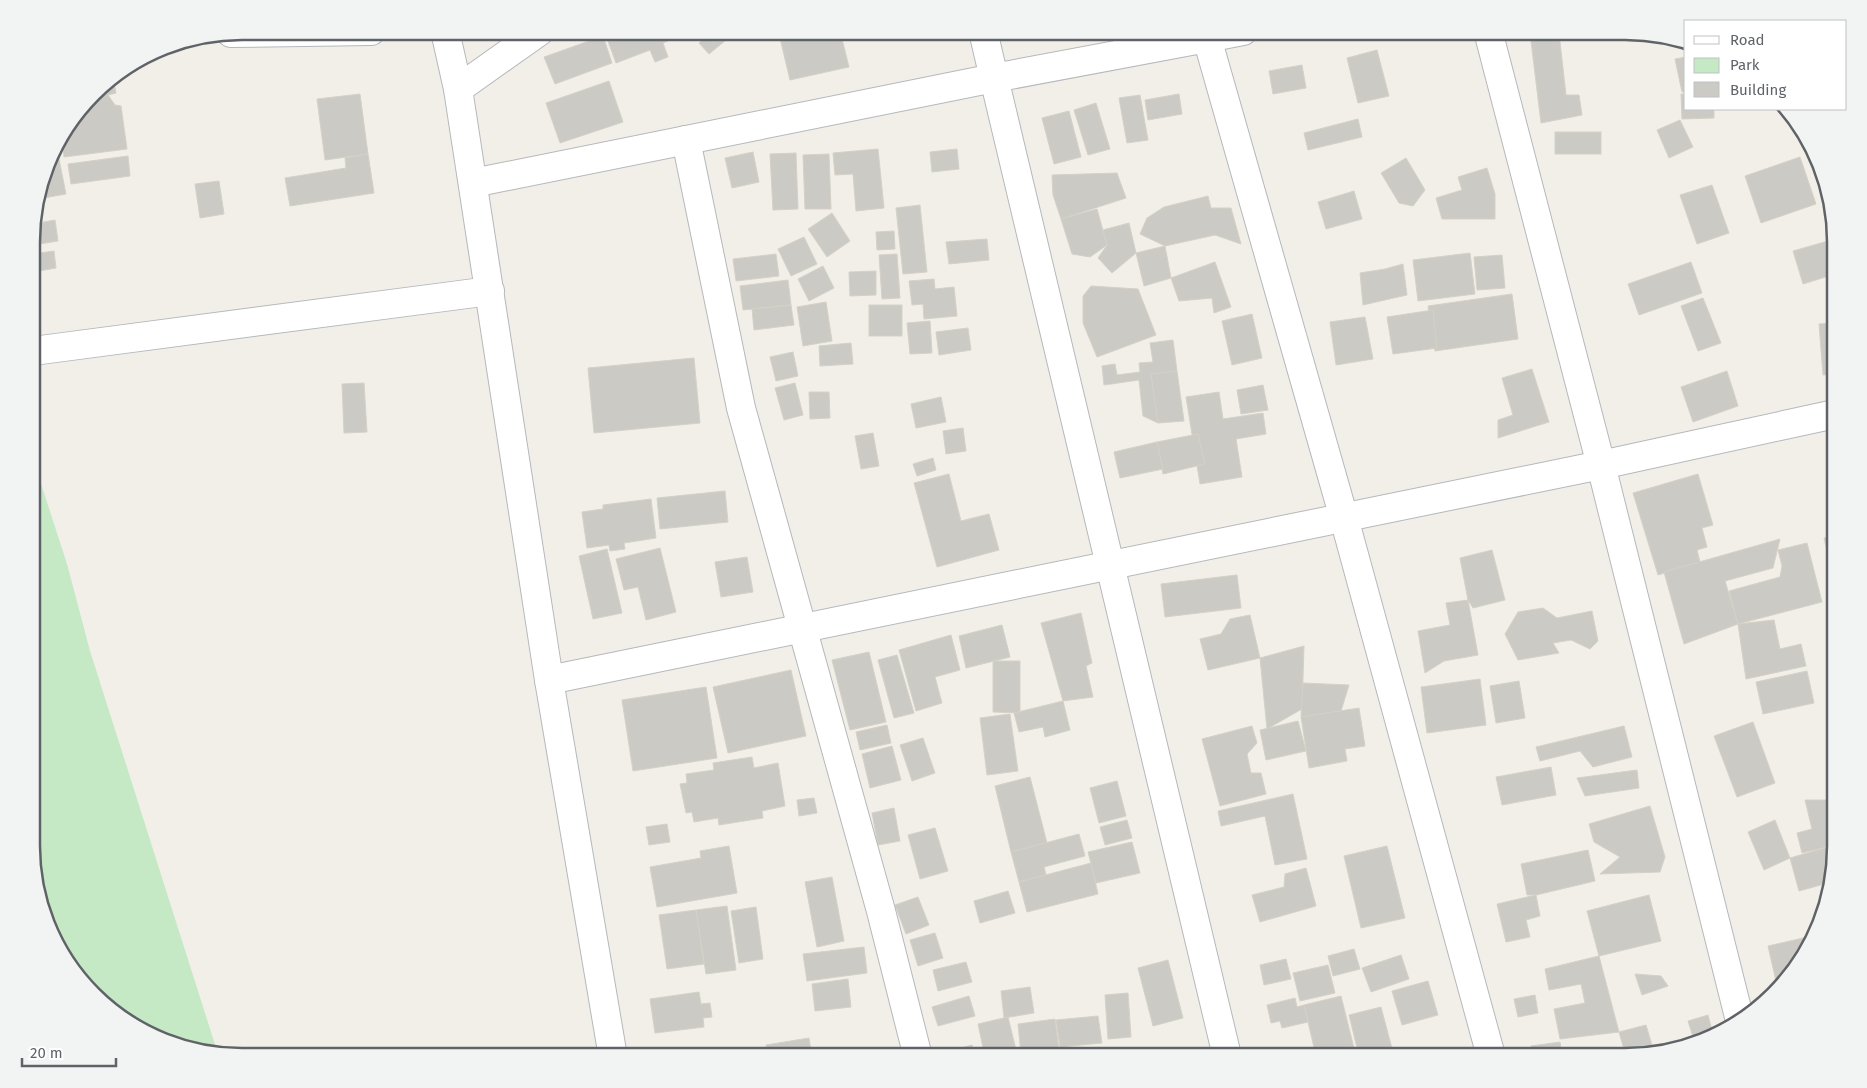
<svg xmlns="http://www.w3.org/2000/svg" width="1867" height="1088" font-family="'Fira Sans',sans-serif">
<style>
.green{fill:#c5e8c5}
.building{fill:#cccac5;stroke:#d6d1c6}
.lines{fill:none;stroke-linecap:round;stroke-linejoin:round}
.minor-casing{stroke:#b5b8bc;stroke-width:30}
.minor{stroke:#fff;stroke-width:28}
.rim{fill:none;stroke:#5f6368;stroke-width:2.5}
</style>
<rect width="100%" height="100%" fill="#f1efe8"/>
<!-- green -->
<path class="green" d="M33,459L67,564L90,651L218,1054L187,1050L136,1028L67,963L33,874Z"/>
<!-- building -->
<g class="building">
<path d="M611,31H666L670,40L663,43L668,57L655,62L650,50L616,63L605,33Z"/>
<path d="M711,31H737L709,54L699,43Z"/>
<path d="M792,31H840L849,67L790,80L779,34Z"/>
<path d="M1530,33H1559L1566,95H1579L1582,115L1541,123Z"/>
<path d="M603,36L612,63L555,84L544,57Z"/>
<path d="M1377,50L1389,96L1358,103L1347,58Z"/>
<path d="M1686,57V91L1682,92L1675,59Z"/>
<path d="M1302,65L1306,88L1273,94L1269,71Z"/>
<path d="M113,78L116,93L108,95L115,105L121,106L127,149L64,157L62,137L103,84Z"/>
<path d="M609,81L623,122L560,143L546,103Z"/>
<path d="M360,94L368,154L325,160L317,99Z"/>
<path d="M1179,94L1182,114L1148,120L1145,100Z"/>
<path d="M1681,94H1686V109H1714V118L1682,119Z"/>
<path d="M1140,95L1148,140L1127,143L1119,98Z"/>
<path d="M1096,103L1110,149L1088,155L1074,110Z"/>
<path d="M1069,111L1081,157L1054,164L1042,118Z"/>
<path d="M1358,119L1362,137L1308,150L1304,133Z"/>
<path d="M1680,120L1693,147L1669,158L1657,130Z"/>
<rect x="1555" y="132" width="46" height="22"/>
<path d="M56,144L66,194L38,199L53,148Z"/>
<path d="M878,149L884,208L856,211L853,174L835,175L833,153Z"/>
<path d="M957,149L959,169L932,172L930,152Z"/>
<path d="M753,152L759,182L732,188L725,158Z"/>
<path d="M796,153L798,209L773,210L770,154Z"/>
<path d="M368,154L374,193L290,206L285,178L346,168L345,158Z"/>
<path d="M829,154L831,209H805L803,155Z"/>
<path d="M128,156L130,176L71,184L68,164Z"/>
<path d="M1800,157L1816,204L1761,223L1745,176Z"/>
<path d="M1406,158L1425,190L1413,206L1399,203L1381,173Z"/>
<path d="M1487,168L1495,194V219H1442L1436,198L1462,190L1458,177Z"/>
<path d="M1117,173L1126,198L1061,219L1053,195L1052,175Z"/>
<path d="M219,181L224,214L200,218L195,184Z"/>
<path d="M1712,185L1729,233L1697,244L1680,195Z"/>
<path d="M1354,191L1362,219L1326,229L1318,202Z"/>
<path d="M1208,196L1211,208H1231L1241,244L1215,235L1165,246L1140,234L1147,218L1164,207Z"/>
<path d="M920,205L927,272L903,274L896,208Z"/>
<path d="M1097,209L1107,245L1090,257L1072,254L1061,219Z"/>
<path d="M832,213L850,241L827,257L808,229Z"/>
<path d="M55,220L58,241L33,245V224Z"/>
<path d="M1129,223L1136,253L1112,273L1098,258L1107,245L1103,230Z"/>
<path d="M894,231L895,249L877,250L876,232Z"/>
<path d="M804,237L817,264L791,276L778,249Z"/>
<path d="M987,239L989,260L949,264L946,242Z"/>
<path d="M1835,239V274L1803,284L1793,251Z"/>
<path d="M1165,246L1171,278L1144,286L1136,253Z"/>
<path d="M54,251L56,268L33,272V254Z"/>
<path d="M1470,253L1475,294L1418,301L1413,260Z"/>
<path d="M776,254L779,276L736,281L733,259Z"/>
<path d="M897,254L900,298L882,299L879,255Z"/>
<path d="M1502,255L1505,288L1477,290L1474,257Z"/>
<path d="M1215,262L1231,307L1214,313L1212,298L1179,301L1171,278Z"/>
<path d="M1691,262L1702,293L1639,315L1628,284Z"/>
<path d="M1403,264L1407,295L1363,305L1360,273L1385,269Z"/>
<path d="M823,266L834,288L809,301L798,279Z"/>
<path d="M876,271V295L850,296L849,272Z"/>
<path d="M934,279L935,289L954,287L957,316L924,319L923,304L912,305L909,281Z"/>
<path d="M788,280L791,305L743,310L740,286Z"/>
<path d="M1091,286L1138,289L1156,335L1097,357L1083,323V296Z"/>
<path d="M1512,294L1518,339L1435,351L1428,306Z"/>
<path d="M1703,298L1721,343L1698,351L1681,306Z"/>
<path d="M826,302L832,341L803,346L797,307Z"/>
<path d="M791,305L794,325L754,330L752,309Z"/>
<rect x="869" y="305" width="33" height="31"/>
<path d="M1433,310L1437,348L1393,354L1387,317Z"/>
<path d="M1252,314L1262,358L1232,365L1222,321Z"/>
<path d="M1365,317L1373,359L1336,365L1330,322Z"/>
<path d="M930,321L932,353L910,354L907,323Z"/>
<path d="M1835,323V374L1823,375L1819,324Z"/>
<path d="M968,328L971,350L939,355L936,332Z"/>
<path d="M1173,340L1177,371L1151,374L1158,423L1143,416L1139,380L1104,385L1102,366L1115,364L1117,375L1140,372L1139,363L1153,362L1150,343Z"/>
<path d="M851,343L853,364L820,366L819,346Z"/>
<path d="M793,352L798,376L776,381L770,357Z"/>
<path d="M694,358L700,423L594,433L588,368Z"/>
<path d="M1532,369L1549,422L1498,438V420L1513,415L1502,378Z"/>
<path d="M1177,371L1184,421L1158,423L1151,374Z"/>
<path d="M1727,371L1738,406L1693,422L1681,387Z"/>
<path d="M364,383L367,432L344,433L342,384Z"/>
<path d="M795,383L803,415L784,420L775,388Z"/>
<path d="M1263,385L1268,410L1241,414L1237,390Z"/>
<path d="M809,392H829L830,418L810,419Z"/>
<path d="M1219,392L1223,419L1263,413L1266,434L1236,439L1242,477L1200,484L1186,397Z"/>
<path d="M941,397L946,422L916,428L911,404Z"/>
<path d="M963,428L966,451L946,454L943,431Z"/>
<path d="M873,433L879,466L861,469L855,436Z"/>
<path d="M1198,434L1205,464L1163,474L1157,442Z"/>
<path d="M1157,442L1163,469L1120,478L1114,452Z"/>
<path d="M933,458L936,470L917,476L913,464Z"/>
<path d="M949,474L961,521L989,514L999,550L937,567L914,483Z"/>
<path d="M1698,474L1713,525L1702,528L1707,547L1697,550L1700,562L1658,575L1633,493Z"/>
<path d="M725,491L728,522L660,529L657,498Z"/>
<path d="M651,499L656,538L624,543L625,549L610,551L609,545L587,548L582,512L603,509V505Z"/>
<path d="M1835,536V571L1832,572L1824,538Z"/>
<path d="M1780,539L1773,568L1725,581L1738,624L1684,644L1664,572Z"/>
<path d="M1807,543L1822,602L1738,624L1729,591L1780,577L1782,566L1778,550Z"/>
<path d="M660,548L676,612L646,620L638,587L624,590L616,559Z"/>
<path d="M607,549L622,613L593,619L579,556Z"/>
<path d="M1492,550L1505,600L1473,608L1468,600L1460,558Z"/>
<path d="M747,557L753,592L721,597L715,562Z"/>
<path d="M1237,575L1241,608L1165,617L1161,584Z"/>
<path d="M1468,600L1478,655L1444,661L1425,673L1418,631L1450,625L1446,603Z"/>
<path d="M1543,608L1557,618L1592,611L1598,641L1590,649L1571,640L1553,643L1559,653L1518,660L1505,634L1518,612Z"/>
<path d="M1081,613L1092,663L1086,666L1093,697L1063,701L1041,623Z"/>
<path d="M1250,615L1260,658L1208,670L1200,639L1221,634L1230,619Z"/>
<path d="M1774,620L1780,649L1801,644L1806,666L1746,679L1738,624Z"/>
<path d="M1002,625L1010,657L966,668L959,636Z"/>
<path d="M951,635L960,670L935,677L942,703L916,711L899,650Z"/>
<path d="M1304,646L1302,709L1267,729L1260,658Z"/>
<path d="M869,652L886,722L850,730L832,660Z"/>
<path d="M897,655L914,713L894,718L878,660Z"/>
<path d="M993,661H1020V713L993,712Z"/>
<path d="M791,670L806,736L728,753L713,687Z"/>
<path d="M1807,671L1814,703L1763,714L1756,682Z"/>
<path d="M1480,679L1486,725L1427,733L1421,687Z"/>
<path d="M1519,681L1525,718L1496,723L1490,686Z"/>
<path d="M1303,683L1349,685L1341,711L1301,717Z"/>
<path d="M706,687L717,758L633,771L622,700Z"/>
<path d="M1063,701L1070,730L1045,737L1043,727L1019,732L1014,713Z"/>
<path d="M1359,708L1365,746L1345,749L1347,761L1309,768L1301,717Z"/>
<path d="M1010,714L1018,771L987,775L980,718Z"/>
<path d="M1298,721L1306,751L1266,760L1260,730Z"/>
<path d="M1753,722L1775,783L1737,797L1714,736Z"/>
<path d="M887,725L891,743L860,750L856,732Z"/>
<path d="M1252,726L1257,743L1247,754L1251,773H1261L1266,794L1220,806L1202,739Z"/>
<path d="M1624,726L1632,757L1593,767L1580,751L1540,761L1536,747Z"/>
<path d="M923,738L935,773L912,781L900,745Z"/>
<path d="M892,746L901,780L870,788L862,754Z"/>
<path d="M752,757L754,768L778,763L785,806L762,811L763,818L719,825L718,818L694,822L692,812L686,813L680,784L687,783L686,774L714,770L713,763Z"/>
<path d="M1551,767L1556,795L1502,805L1496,777Z"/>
<path d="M1637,770L1639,788L1585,796L1577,778Z"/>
<path d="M1030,777L1047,843L1011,852L995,786Z"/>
<path d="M1117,781L1126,816L1099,823L1090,788Z"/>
<path d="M1293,794L1307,859L1275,865L1265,816L1221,826L1218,811Z"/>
<path d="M814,798L817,813L799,816L797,800Z"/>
<path d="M1805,800H1835V845L1802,853L1797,833L1812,829Z"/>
<path d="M1650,806L1665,857L1660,872L1600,874L1620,857L1594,842L1589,824Z"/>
<path d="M894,808L900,841L878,845L872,813Z"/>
<path d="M1127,820L1132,838L1105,845L1100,827Z"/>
<path d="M1775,820L1790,858L1764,870L1748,832Z"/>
<path d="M667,824L670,842L649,845L646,827Z"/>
<path d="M935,828L948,871L920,879L908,835Z"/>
<path d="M1079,834L1085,856L1044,867L1046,875L1019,882L1011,852Z"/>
<path d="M1132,842L1140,873L1096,883L1088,852Z"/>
<path d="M1835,845V860L1828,883L1799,891L1790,858Z"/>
<path d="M729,846L737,893L657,907L650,867L701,858L700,851Z"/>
<path d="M1387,846L1405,918L1361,928L1344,856Z"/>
<path d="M1588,850L1595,881L1536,895H1527L1521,864Z"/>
<path d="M1091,863L1098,894L1027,912L1019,882Z"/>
<path d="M1306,868L1316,906L1260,922L1252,895L1284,887L1285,874Z"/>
<path d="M832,877L844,941L817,947L805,882Z"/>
<path d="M1008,891L1015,913L980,923L974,901Z"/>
<path d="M1536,895L1540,916L1526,920L1530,937L1506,942L1497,904Z"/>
<path d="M1649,895L1661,941L1599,956L1587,911Z"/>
<path d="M918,897L929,925L906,934L895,905Z"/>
<path d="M727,906L736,970L706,974L696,910Z"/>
<path d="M756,907L763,959L739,963L731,911Z"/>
<path d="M696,910L704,964L667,969L659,915Z"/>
<path d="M935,933L943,958L918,966L910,940Z"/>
<path d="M1812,936L1807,952L1778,990L1768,946Z"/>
<path d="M864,947L867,973L807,981L803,954Z"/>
<path d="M1354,949L1360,969L1333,976L1328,956Z"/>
<path d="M1401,955L1409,979L1371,992L1362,968Z"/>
<path d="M1599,956L1619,1032L1560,1039L1554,1009L1585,1003L1581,984L1549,990L1545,969Z"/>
<path d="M1286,959L1291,979L1264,985L1260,965Z"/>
<path d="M1168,960L1183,1018L1153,1026L1138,968Z"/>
<path d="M966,962L972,982L938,991L933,970Z"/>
<path d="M1328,965L1335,993L1300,1001L1293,973Z"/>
<path d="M1635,974L1661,976L1668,986L1642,995Z"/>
<path d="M848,979L851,1007L815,1011L812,984Z"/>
<path d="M1428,981L1438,1015L1402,1025L1392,991Z"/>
<path d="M1030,987L1034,1013L1004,1018L1001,991Z"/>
<path d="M699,992L701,1004L710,1003L712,1017L703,1018L704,1027L655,1033L650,999Z"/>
<path d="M1128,993L1131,1037L1108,1039L1105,995Z"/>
<path d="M1535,995L1538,1013L1518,1017L1514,999Z"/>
<path d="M969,996L975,1016L938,1026L932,1007Z"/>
<path d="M1341,996L1356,1056H1316L1304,1005Z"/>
<path d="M1295,998L1297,1007L1304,1005L1308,1022L1282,1028L1280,1021L1271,1023L1267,1005Z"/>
<path d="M1381,1007L1394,1056H1359L1349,1015Z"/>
<path d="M1708,1015L1713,1034L1694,1040L1688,1021Z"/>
<path d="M1098,1016L1102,1043L1060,1047L1056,1020Z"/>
<path d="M1008,1017L1017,1054L1007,1057H985L978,1024Z"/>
<path d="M1055,1019L1059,1049L1021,1054L1018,1024Z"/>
<path d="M1646,1025L1654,1052L1639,1056H1626L1619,1032Z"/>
<path d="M809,1038L812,1057H768L766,1045Z"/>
<path d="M1560,1042L1562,1056H1532L1531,1046Z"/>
<path d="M972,1045L975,1057H936V1055Z"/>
</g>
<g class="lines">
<!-- minor casing -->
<g class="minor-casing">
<g id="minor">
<path d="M445,31L458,89L549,680L613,1057"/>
<path d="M983,31L994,78L1207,38L1344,518L1491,1056"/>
<path d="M1205,31L1207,38L1243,31"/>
<path d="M1488,31L1601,465L1740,1021"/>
<path d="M231,33L371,31"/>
<path d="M458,89L540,31"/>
<path d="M686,140L741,408L881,911L918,1057"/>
<path d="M473,183L994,78L1227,1056"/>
<path d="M33,351L490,291"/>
<path d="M549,680L1601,465L1835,414"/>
</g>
</g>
<!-- minor -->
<use href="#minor" class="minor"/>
</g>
<!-- crop -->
<path d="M0 0H1867V1088H0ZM242 40H1625A202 202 0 0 1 1827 242V846A202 202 0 0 1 1625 1048H242A202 202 0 0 1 40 846V242A202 202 0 0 1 242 40Z" fill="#f2f3f3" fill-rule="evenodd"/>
<path class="rim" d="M242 40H1625A202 202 0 0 1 1827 242V846A202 202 0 0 1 1625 1048H242A202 202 0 0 1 40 846V242A202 202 0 0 1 242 40Z"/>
<!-- legend -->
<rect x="1684" y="20" width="162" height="90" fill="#ffffff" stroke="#bfc1c3"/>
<rect x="1694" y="36" width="25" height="8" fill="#ffffff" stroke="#bfc1c3"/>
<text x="1730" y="45" font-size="15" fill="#5f6368">Road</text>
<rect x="1694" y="58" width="25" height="15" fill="#c5e8c5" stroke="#bfc1c3"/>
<text x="1730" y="70" font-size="15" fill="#5f6368">Park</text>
<rect x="1694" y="82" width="25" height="15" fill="#cccac5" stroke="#bfc1c3"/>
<text x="1730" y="95" font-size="15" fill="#5f6368">Building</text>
<!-- scale -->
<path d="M22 1058v8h94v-8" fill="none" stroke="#5f6368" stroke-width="2.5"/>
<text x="30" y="1058" font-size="15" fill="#5f6368" stroke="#ffffff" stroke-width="4" paint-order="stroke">20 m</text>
</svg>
